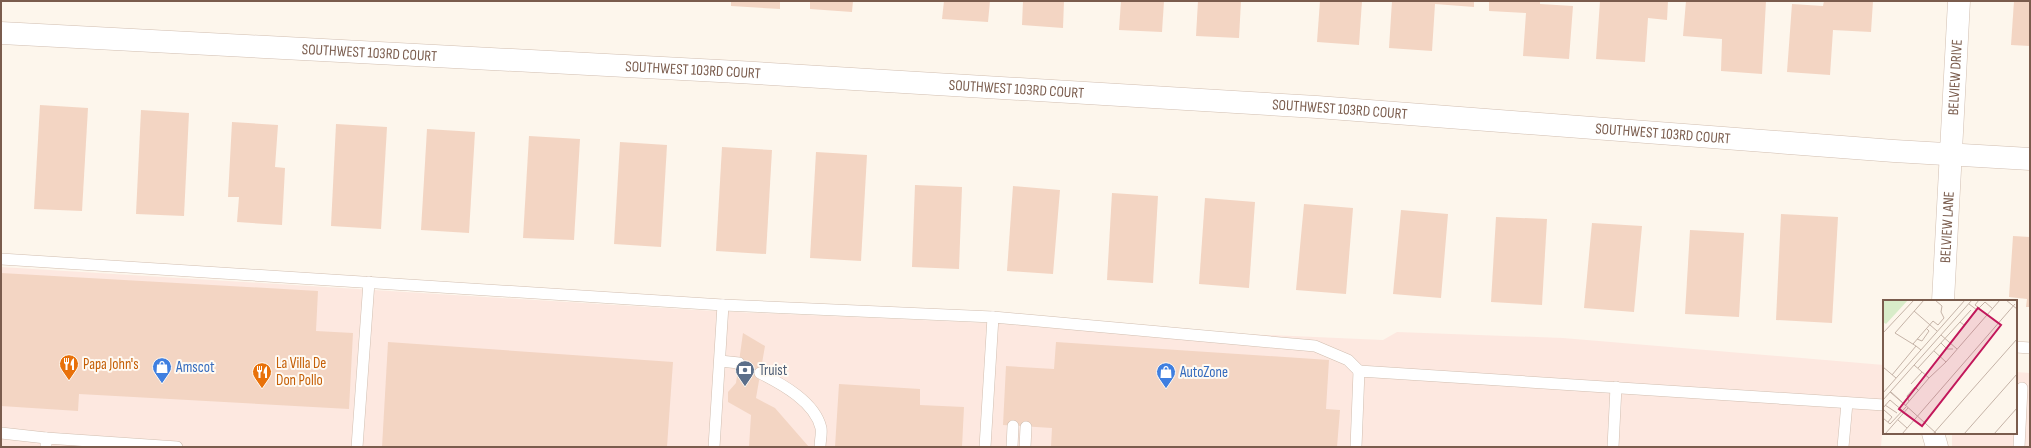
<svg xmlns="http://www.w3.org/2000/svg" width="2031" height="448" font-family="'Sofia Sans Condensed',sans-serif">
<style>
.commercial{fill:#fde8e0}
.building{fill:#f3d5c3}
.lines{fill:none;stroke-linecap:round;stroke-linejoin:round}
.service-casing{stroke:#d1beb0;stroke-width:12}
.minor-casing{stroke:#d1beb0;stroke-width:23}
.service{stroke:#fff;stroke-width:11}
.minor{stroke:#fff;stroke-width:22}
.labels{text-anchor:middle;stroke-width:4;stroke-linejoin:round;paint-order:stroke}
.street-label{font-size:15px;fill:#7a5c4d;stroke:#fffaf3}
.food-label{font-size:15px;fill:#c56008;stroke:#fffaf3;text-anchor:start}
.shop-label{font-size:15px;fill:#366cbe;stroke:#fffaf3;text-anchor:start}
.service-label{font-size:15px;fill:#4e5e75;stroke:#fffaf3;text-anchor:start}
.inset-road{fill:none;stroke:#c5b3a7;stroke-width:1}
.view{fill:#c2185b;fill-opacity:0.15;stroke:#c2185b;stroke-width:2}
.inset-edge{fill:none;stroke:#7a5c4d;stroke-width:2}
</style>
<rect width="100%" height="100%" fill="#fdf6ec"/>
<!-- commercial -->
<g class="commercial">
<path d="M1,267L714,311L1383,340L1397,332L1563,338L1884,365V406L1881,447H1Z"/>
<path d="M2016,372L2030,373V447H1952V433H2016Z"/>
</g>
<!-- building -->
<g class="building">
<path d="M731,1H780V9L731,6Z"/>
<path d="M810,1H853L852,12L810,9Z"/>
<path d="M944,1H990L988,22L942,19Z"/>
<path d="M1023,1H1064L1063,28L1022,25Z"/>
<path d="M1121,1H1164L1162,32L1119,30Z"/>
<path d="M1198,1H1241L1239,38L1196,36Z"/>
<path d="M1320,1H1362L1359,45L1317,42Z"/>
<path d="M1392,1H1474V7L1435,4L1432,51L1389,48Z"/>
<path d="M1489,1H1540V4L1573,6L1569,59L1523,56L1526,13L1489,11Z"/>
<path d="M1600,1H1668L1667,20L1648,18L1645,62L1596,59Z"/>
<path d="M1686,1H1766L1762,74L1721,71L1722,39L1683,36Z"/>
<path d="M1824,1H1873L1871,32L1833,30L1830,75L1787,72L1792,4L1823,6Z"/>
<path d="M2014,1H2030V46L2011,45Z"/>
<path d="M40,105L88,108L82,211L34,209Z"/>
<path d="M141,110L189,113L184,216L136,214Z"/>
<path d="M232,122L278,125L275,167L285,168L282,225L237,222L239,197H228Z"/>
<path d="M336,124L387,127L381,229L331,226Z"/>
<path d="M427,129L475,132L469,233L421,230Z"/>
<path d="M529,136L580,139L574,240L523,238Z"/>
<path d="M620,142L667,145L661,247L614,244Z"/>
<path d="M722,147L772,150L766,254L716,251Z"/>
<path d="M816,152L867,155L861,261L810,258Z"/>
<path d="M915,185L962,187L959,269L912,267Z"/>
<path d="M1013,186L1060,190L1053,274L1007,271Z"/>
<path d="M1112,193L1158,196L1153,283L1107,280Z"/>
<path d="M1205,198L1255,202L1249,288L1199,284Z"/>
<path d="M1304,204L1353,208L1346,294L1296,290Z"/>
<path d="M1401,210L1448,214L1441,298L1393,294Z"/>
<path d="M1781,214L1838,217L1832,323L1776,320Z"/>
<path d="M1496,217L1547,219L1542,305L1491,302Z"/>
<path d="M1592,223L1642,226L1634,312L1584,308Z"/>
<path d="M1690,230L1744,233L1739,317L1685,314Z"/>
<path d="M2013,236L2030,237V307H2026L2027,299L2009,297Z"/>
<path d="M1,273L318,291L316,331L353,333L349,409L79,394L78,411L1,406Z"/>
<path d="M743,333L765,346L756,398L775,408L809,447H749L751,415L728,402V392L736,383Z"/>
<path d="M388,342L673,362L667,447H382Z"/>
<path d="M1056,342L1329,360L1326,409L1340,410L1337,447H1051L1052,428L1003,425L1006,366L1054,369Z"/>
<path d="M839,384L920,389V405L964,407L962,447H835Z"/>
</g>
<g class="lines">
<!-- service casing -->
<g class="service-casing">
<g id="service">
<path d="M1,259L723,305L993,317"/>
<path d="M2016,347L2030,348"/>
<path d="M720,361L739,363"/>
<path d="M760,373C782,384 815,402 821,428C822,434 820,441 820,447"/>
<path d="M1,433L46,438"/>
<path d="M46,447V438L177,447"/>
<path d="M357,447L369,282"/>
<path d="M714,447L723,305"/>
<path d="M985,447L993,317L1315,346L1348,360L1359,371"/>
<path d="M1012,447L1013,426"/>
<path d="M1025,447L1026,427"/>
<path d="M1356,447L1359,371L1884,405"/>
<path d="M1613,447L1616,387"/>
<path d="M1843,447L1847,403"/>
<path d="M2019,447L2022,388"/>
</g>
</g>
<!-- minor casing -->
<g class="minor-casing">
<g id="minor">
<path id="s1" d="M1,33L738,72L1317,107L1894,151L2030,159"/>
<path id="s2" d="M1943,301L1959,1"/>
<path d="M1933,433L1937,447"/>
</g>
</g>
<!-- service -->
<use href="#service" class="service"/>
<!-- minor -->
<use href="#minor" class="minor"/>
</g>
<!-- icons -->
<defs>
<g id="restaurant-pin" transform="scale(1)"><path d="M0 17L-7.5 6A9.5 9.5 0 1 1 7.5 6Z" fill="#e8710a" stroke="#fffaf3"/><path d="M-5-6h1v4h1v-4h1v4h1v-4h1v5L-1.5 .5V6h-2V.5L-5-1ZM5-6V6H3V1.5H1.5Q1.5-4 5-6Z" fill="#fff"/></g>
<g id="shop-pin" transform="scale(1)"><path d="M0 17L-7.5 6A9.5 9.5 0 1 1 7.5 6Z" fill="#3f7fe0" stroke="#fffaf3"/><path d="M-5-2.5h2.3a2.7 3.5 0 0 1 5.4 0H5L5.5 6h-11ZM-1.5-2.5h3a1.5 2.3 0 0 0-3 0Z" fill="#fff"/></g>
<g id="bank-pin" transform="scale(1)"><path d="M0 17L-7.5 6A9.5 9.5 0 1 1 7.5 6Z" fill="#5c6f8a" stroke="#fffaf3"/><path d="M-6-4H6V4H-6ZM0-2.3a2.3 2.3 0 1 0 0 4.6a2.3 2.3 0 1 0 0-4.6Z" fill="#fff"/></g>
</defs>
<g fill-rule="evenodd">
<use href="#restaurant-pin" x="69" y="364"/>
<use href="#shop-pin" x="162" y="367"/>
<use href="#bank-pin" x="745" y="370"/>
<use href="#restaurant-pin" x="262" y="372"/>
<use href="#shop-pin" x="1166" y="372"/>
</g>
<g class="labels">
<!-- street labels -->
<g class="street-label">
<text dy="5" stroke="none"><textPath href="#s1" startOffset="369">SOUTHWEST 103RD COURT</textPath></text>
<text dy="5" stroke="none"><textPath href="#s1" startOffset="693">SOUTHWEST 103RD COURT</textPath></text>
<text dy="5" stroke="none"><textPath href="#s2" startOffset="224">BELVIEW DRIVE</textPath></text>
<text dy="5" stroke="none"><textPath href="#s1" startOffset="1017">SOUTHWEST 103RD COURT</textPath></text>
<text dy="5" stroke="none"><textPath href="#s1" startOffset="1341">SOUTHWEST 103RD COURT</textPath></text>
<text dy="5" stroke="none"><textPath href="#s1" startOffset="1665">SOUTHWEST 103RD COURT</textPath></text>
<text dy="5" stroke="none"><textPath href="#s2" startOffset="74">BELVIEW LANE</textPath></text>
</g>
<!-- food labels -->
<g class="food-label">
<text x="276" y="368">La Villa De<tspan x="276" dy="17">Don Pollo</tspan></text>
<text x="83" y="369">Papa John's</text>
</g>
<!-- shop labels -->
<g class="shop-label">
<text x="176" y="372">Amscot</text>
<text x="1180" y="377">AutoZone</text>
</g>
<!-- service labels -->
<g class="service-label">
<text x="759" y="375">Truist</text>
</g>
</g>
<!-- overview -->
<g transform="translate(1883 300)">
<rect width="134" height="134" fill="#fdf6ec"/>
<path d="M0,0H25L3,24L0,22Z" fill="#d8ecc9"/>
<path class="inset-road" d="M96,0L92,5L96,8L102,2L110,9M123,0L134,9M31,11L54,31M77,22L88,10M0,33L31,0M58,35L74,49M34,39L39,41L46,31L43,28M58,43L64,49H70M30,44L50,21L55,25L61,18L58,12L59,6L52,0M33,46L12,33L41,0M63,62L117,0M0,67L13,78M35,68L77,22L81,25L94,10L86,4M9,75L33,46L38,50M46,78L63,62L51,51M28,84L39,72M7,92L21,104M8,92L54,134M0,93L82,0M0,100L89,0M26,101L24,96L32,87L36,91M2,105L14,113M22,106L46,78L31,65M0,108L7,100L20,111M1,110L9,117L5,122M0,118L7,124L23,107M15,120L24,128M2,134L25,108M19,134L132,4M50,134L134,39M81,134L134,74M111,134L134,108"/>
<path class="view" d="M95,8L118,25L39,126L16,109Z"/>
<rect width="134" height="134" class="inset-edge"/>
</g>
<!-- border -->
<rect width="2031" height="448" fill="none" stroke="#7a5c4d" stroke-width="4"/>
</svg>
